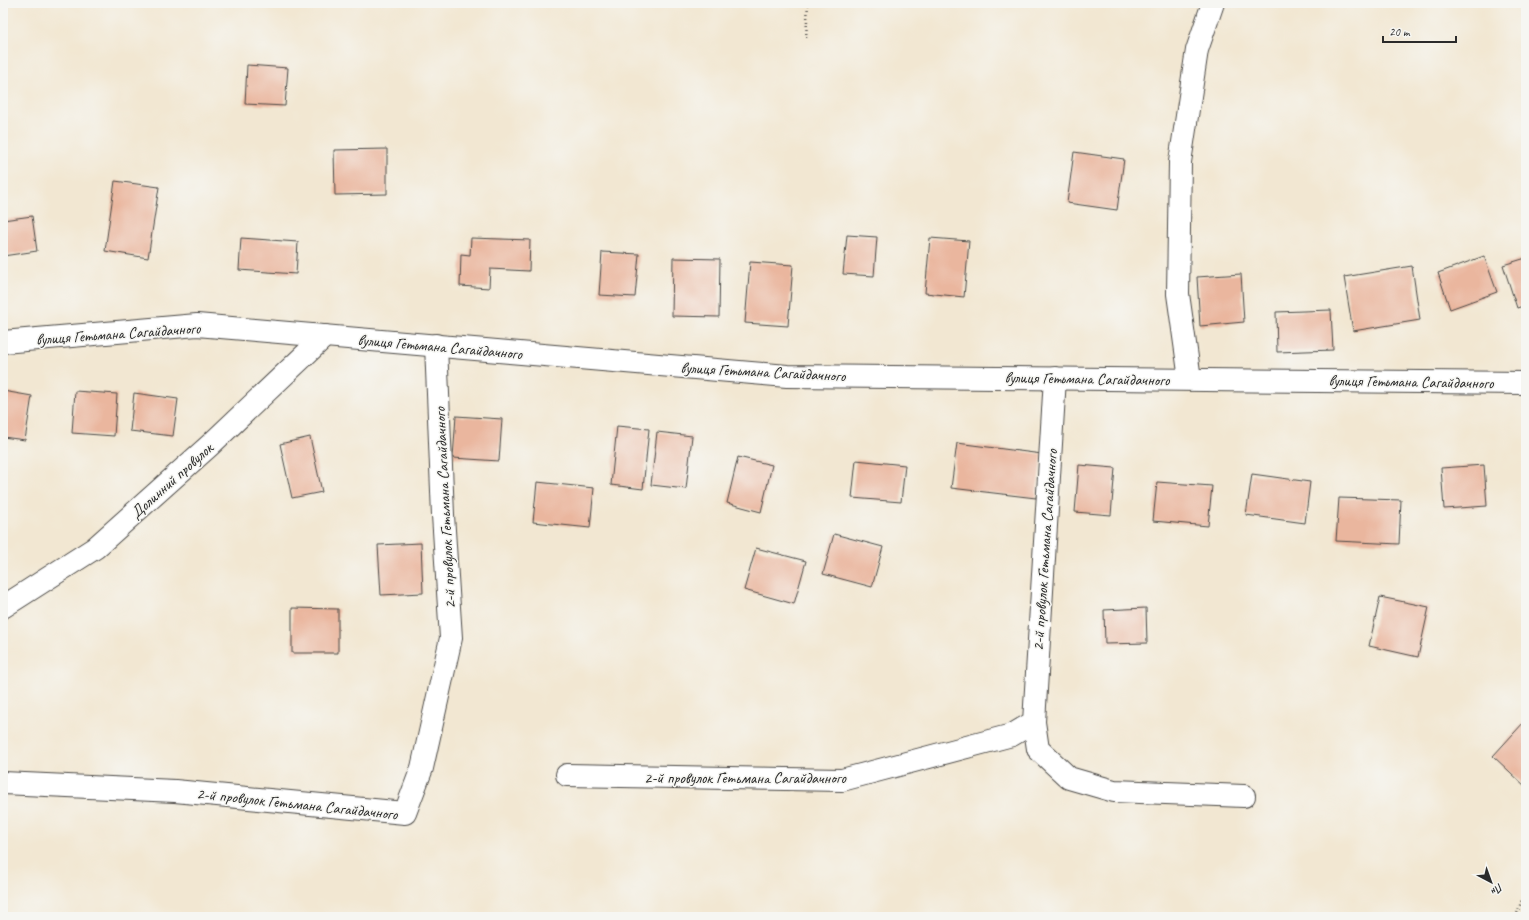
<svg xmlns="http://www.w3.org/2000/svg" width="1529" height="920" font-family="Caveat,sans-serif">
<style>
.water{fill:#60c2de;stroke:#467684}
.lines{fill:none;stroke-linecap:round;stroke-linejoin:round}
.stream{stroke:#60c2de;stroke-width:7}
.building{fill:#eab69e}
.minor-casing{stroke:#494744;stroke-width:24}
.major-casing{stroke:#494744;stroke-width:24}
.path{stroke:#494744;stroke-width:2.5;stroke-dasharray:1 3;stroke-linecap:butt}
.minor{stroke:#fff;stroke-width:22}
.major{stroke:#fff;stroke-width:22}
.labels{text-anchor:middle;stroke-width:3;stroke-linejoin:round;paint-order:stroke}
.street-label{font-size:16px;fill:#2b2b2b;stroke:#f6f6f2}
</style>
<rect width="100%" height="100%" fill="#f6f6f2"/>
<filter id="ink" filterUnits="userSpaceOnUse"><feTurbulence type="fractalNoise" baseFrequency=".025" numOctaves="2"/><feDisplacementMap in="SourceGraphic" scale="8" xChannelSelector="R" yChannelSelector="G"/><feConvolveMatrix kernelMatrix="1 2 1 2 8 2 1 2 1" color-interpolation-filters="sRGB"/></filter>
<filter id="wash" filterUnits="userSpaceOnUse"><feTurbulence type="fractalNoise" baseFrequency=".012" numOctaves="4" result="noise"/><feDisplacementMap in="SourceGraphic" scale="16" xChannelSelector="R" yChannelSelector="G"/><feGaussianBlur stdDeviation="0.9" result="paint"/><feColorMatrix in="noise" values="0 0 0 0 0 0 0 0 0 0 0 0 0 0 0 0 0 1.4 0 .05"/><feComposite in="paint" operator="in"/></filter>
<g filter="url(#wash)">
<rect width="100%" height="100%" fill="#f2e7d2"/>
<!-- water -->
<path class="water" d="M1526,515V569L1520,570Z"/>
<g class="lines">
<!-- stream -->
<path class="stream" d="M1526,652L1524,672L1526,675"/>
</g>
<g id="blocks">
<!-- building -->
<g class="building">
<path d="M247,65L288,68L285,106L245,104Z"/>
<path d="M387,149V194L335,195L334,150Z"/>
<path d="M1074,152L1124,159L1117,210L1067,203Z"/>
<path d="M115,181L159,187L148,258L105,251Z"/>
<path d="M32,216L37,251L3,256V220Z"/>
<path d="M847,235L877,237L874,276L843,274Z"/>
<path d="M241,238L298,242L296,274L239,270Z"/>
<path d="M471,238L530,240L529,271L490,269L489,288L460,286L461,254L470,255Z"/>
<path d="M930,238L969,241L964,297L925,293Z"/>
<path d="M602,252L639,254L635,297L599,295Z"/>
<path d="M1484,256L1497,292L1450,309L1438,273Z"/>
<path d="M673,258L720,259L719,317L672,316Z"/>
<path d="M1526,258V305L1517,308L1503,265Z"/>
<path d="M750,262L793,265L788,326L745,323Z"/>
<path d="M1412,266L1420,320L1353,331L1344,277Z"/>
<path d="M1241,274L1244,322L1200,326L1197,277Z"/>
<path d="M1331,310L1333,350L1277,352L1276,312Z"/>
<path d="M3,391L32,396L25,440L3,437Z"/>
<path d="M75,391L117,394L114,436L72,433Z"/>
<path d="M134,393L178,399L173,436L130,431Z"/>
<path d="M456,416L502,419L499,461L453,458Z"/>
<path d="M617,426L649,429L643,489L611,485Z"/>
<path d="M657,432L692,436L686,489L651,485Z"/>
<path d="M310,437L322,492L292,498L280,444Z"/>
<path d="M957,443L1042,454L1036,498L951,488Z"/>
<path d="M738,457L772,465L761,512L727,503Z"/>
<path d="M856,460L905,465L901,502L852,498Z"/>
<path d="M1079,465L1115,468L1111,515L1075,512Z"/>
<path d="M1484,465L1487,506L1444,509L1441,468Z"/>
<path d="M1252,474L1310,482L1305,523L1246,515Z"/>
<path d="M537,482L594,488L590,528L533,522Z"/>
<path d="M1157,482L1212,486L1208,526L1153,521Z"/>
<path d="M1339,498L1401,500L1399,544L1336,541Z"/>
<path d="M834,534L883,547L872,587L823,574Z"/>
<path d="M421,543L423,593L381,595L378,545Z"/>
<path d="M756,548L806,561L794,604L744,590Z"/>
<path d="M1380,597L1429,607L1418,657L1369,646Z"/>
<path d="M292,608L338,609V653H292Z"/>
<path d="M1146,608L1147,643L1105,644L1104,610Z"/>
<path d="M1524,722L1526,723V787L1493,756Z"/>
</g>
</g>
</g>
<g filter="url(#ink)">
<use href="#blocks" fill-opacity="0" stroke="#494744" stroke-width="1"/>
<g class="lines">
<!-- minor casing -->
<g class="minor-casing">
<g id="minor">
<path d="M1190,379L1178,294L1180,162L1197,50L1213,3"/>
<path d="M3,607L95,548L209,446L325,336"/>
<path d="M1034,722L1038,749L1069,778L1114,791L1244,796"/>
<path d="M567,775L842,780L1012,735L1034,722L1055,378"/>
<path d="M3,783L175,791L405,813L422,768L451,638L443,515L436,345"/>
</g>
</g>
<!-- major casing -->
<g class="major-casing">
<path id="major" d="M3,342L197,325L787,376L1526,383"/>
</g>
<!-- path -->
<g class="path">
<path d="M806,38L808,3"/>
<path d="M1516,917L1526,888"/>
</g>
<!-- minor -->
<use href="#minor" class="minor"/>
<!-- major -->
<use href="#major" class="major"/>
</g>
</g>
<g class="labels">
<!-- street labels -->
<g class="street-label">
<text transform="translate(118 333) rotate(-4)" y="6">вулиця Гетьмана Сагайдачного</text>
<text transform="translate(440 346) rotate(5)" y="6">вулиця Гетьмана Сагайдачного</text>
<text transform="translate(763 371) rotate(3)" y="6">вулиця Гетьмана Сагайдачного</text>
<text transform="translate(1087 378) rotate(1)" y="6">вулиця Гетьмана Сагайдачного</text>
<text transform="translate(1411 381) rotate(1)" y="6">вулиця Гетьмана Сагайдачного</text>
<text transform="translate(171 480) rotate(-42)" y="6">Долинний провулок</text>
<text transform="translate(444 508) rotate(-93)" y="6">2-й провулок Гетьмана Сагайдачного</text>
<text transform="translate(1044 550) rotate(-86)" y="6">2-й провулок Гетьмана Сагайдачного</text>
<text x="745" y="783">2-й провулок Гетьмана Сагайдачного</text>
<text transform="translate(297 803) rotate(6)" y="6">2-й провулок Гетьмана Сагайдачного</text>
</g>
</g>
<!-- margin -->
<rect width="1529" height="920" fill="none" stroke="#f6f6f2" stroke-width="16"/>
<!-- north arrow -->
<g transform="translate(1491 882) rotate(139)" stroke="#f6f6f2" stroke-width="3" paint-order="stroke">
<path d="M0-3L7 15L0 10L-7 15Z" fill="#2b2b2b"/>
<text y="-6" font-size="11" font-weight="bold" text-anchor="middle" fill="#2b2b2b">Пн</text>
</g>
<!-- scale -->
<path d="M1383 36v6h73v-6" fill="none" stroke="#2b2b2b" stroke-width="2"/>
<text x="1389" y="36" font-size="12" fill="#2b2b2b" stroke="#f6f6f2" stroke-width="3" paint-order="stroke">20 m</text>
</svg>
